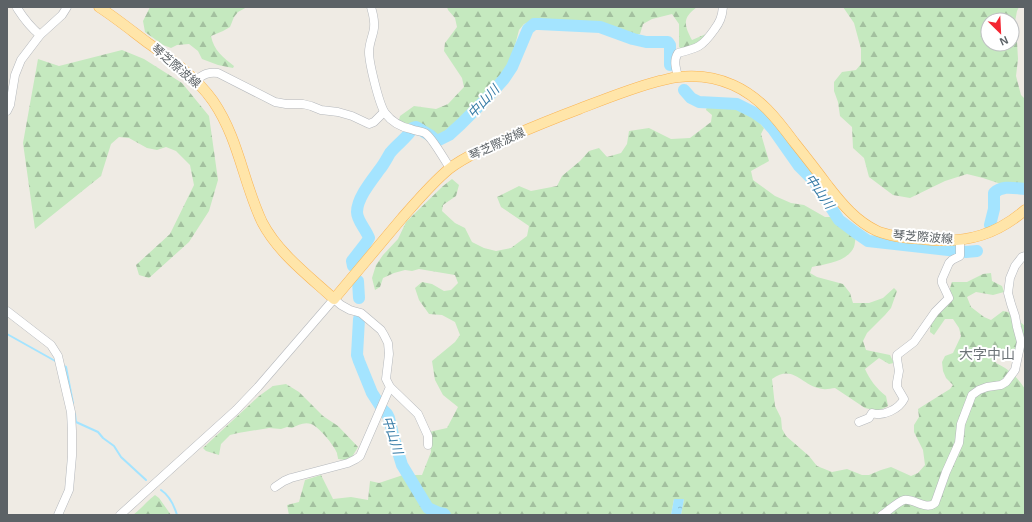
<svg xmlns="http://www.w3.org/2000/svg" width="1032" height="522" font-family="Arial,'Noto Sans JP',sans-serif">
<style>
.forest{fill:url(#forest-firs);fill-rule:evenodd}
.water{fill:url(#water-ripples)}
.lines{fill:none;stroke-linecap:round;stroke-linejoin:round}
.stream{stroke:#a4e4ff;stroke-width:2}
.river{stroke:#a4e4ff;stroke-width:12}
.minor-casing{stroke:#b5b8bc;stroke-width:9}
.major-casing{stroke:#fab453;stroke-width:11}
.minor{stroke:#fff;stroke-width:8}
.major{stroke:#ffe5a9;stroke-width:10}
.labels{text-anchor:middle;stroke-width:4;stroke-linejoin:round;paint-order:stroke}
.street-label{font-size:12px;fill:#5c6266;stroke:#fff}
.water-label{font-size:13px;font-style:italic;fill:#367ba6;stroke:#fff}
.quarter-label{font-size:14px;fill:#6d7478;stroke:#fff}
</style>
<defs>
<pattern id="forest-firs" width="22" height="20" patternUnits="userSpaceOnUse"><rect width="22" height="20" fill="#c5e9bf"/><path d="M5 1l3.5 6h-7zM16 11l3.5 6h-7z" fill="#a3c09f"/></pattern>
<pattern id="water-ripples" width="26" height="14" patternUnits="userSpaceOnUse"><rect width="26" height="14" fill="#a4e4ff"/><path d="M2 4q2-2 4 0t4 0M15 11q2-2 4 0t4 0" fill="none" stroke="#89bcd2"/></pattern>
</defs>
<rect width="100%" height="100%" fill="#efebe4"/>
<!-- forest -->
<g class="forest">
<path d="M150,7H247L238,12L234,17L230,27L223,31L211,36C214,51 223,57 234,66L233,68L218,65L202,59L198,51L189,44L177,45L171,48L163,45L145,32L143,21Z"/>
<path d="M447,7H697C682,18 684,25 692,40L706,34L714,36L702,49L686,53L679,47V24L672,14L652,19L643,24L640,34H628L606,26L551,20H535L524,24L519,30L513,53L505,70L492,88L460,119L440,135L431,132L423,124L417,123L406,124L399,120L400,116L414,106L436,109L448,104L464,87L462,78L444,51L445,43L457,27L455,18L448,10Z"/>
<path d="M843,7H1019L1017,11L1014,27L1017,42L1018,59L1016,76L1021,95L1025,99V186L1001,184L983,178L967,174L945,181L910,198L893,195L869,177L864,158L853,148L852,127L840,116L838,102L834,91V82L842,72L856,70L861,64V49L854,23ZM988,20H1012V44H988Z"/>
<path d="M122,50L144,59L182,83L209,116L218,180L209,211L189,242L149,278L139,275L136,265L170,234L194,185L190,165L176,151L166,147L157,150L147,148L129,138L119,137L111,144L101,176L35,229L23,143L38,59L59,66Z"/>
<path d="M707,106L738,108L754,117L764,128L761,134L769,161L751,171L753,180L775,196L791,203L804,205L825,217H832L840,226L856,237C855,240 855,244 854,247C847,262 826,264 812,267L810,273L817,277L843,284L850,293L853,303H869L883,298L894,288L897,291L891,308L885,315L867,333L863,341L866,350L890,355L894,363L889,364L879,358L865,369C870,380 876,388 886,396L888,406L878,411L865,408L835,388C831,388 827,390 823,389C802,387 794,363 772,379L775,406L781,418L782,429L786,436L809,456L817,466L832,472L847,469L862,475H869L881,470L891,467L911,476L918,473L925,465L923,450L914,432V425L919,417L918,409L950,389L953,385L946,378L943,371L942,362L945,356L953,353L961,336L959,328L953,319H945L934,335L930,332C930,322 935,320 940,312C945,303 949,292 952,282H967L983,274L991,273L992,281L1002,286L1004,292L993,295L976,292L967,297L971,307L984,317L991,320L1003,311L1008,312L1025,326V351L1012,353L998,352L994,356L996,363C1009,369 1017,377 1025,389V515H681L684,499H674L671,515H289L287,505L299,502L305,480L321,475L333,499L351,497L368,500L370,481L379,483L403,475H422L431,452L429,432L447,428L458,407L443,395L435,380L432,361L455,342L460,335L455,322L442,315L429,314L419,300L415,288L422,282L432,284L444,291L451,290L458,283L455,275L419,269L412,271L405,270L394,273L383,278L380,287L375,290L372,278L376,265L383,255L398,239L406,222L443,186L452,179L459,185L456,196L443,205L442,211L455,223L465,228L472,242L484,248L496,251L511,248L527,236L529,226L501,207L497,197L519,186L531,191L557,186L562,176L580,161L589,151L599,148L607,157L621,153L627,144L629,131L649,128L671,139L690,138L711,122L712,115L706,110Z"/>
<path d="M286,384L299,392L323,416L338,426L358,447L352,457L345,460L338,459C338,457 337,455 337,453C334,445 318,426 311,424C304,422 298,425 292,428L287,427L281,429L269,428L238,433L230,435L221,444L219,455L206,451L203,448L259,396L273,386Z"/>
<path d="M155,495L159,498L171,515H133C141,509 147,501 155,495Z"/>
</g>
<!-- water -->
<path class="water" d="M674,499H684L681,515H671Z"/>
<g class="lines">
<!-- stream -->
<g class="stream">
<path d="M7,334L57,362"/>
<path d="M62,365L66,367L73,403"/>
<path d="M75,414L76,422L98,432L103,438L114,446L121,457L146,480"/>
<path d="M161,490C170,496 174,505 177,515"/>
</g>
<!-- river -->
<g class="river">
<path d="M684,90L691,98L699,102L737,104L755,113L765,120L773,129L799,166L814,181L839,220L855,232L868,241L966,252L977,251"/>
<path d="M990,225L994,209V193C1002,185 1014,188 1025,189"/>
<path d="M353,266L352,261L366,243L369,238C366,229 357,221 357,212C357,198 372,180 380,169C384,164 387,158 390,153C397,144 407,138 413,128L416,127L431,136L437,141L449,135L461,124L487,98L504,79L512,67L528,29L534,24H539L600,27L633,39L646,42H668L670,45V65"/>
<path d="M358,281L359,298"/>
<path d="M359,319L357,355L359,361L372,393L383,410L387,414L389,418L394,439L402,465L428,508L439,513L444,514L445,515"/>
</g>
<!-- minor casing -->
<g class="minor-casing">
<g id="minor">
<path d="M371,7C373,14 375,20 374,28C373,36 369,43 369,52C369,63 379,104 385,113C391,121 401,127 411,129C415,131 421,131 425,133C432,137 445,161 450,168"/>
<path d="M17,8C24,19 30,27 40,35"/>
<path d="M678,77C676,68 673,61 678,53C698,48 702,47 714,30C720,22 722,17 723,7"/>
<path d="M196,80C204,74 208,72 218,73L275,102L286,104H303L311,106L321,110L338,112L352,116L369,124L374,122L384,112"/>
<path d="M7,111L10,105L15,75L21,60L40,35L62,15L67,7"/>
<path d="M7,311L51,345L58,356L61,369L71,412L72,431V456L69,490L58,515"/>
<path d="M390,387L418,414L428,436V445"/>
<path d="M859,422L869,418L872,413C883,417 899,409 904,399L897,387V382L899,371L897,359V355L914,342L935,312L949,298L942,283V279L949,263L952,260L960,256V240"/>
<path d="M120,515L236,410L258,387L334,299L341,305L350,310L361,313L381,330L384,335L388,343L389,354L386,379L390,387L360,456L356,459L348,463L291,478L284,481L275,487"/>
<path d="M882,515C887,512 899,501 904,500C914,498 926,511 935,503L946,472L959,443L961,424L972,395L979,390L987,387L1001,385L1006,382L1015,370L1021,342L1017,327L1015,316L1011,304L1008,293L1010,278L1015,266L1022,257L1025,256"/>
</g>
</g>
<!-- major casing -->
<g class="major-casing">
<path id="major" d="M99,7C116,18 132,31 148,43C172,60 196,77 213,101C239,139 243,182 262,222C278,253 309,276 334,299C357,272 379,245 402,218C417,201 432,183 449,169C460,160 473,154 485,148C516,134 547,121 579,109C605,99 632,88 659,81C666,80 673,77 679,77C697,75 717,78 733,85C760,97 777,119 794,142C806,157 817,171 828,186C842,204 856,221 877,231C894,238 914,238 931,240C968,243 997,234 1025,210"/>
</g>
<!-- minor -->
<use href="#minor" class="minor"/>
<!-- major -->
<use href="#major" class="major"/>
</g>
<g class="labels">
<!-- street labels -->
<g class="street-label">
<text transform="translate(176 66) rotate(40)" y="4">琴芝際波線</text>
<text transform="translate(497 144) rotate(-25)" y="4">琴芝際波線</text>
<text transform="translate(923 237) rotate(4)" y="4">琴芝際波線</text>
</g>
<!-- water labels -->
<g class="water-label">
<text transform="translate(483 101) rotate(-47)" y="5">中山川</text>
<text transform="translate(820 191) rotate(55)" y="5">中山川</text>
<text transform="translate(393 435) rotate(72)" y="5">中山川</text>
</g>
<!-- quarter labels -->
<g class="quarter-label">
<text x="987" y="359">大字中山</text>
</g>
</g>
<!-- border -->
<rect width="1032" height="522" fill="none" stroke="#5c6266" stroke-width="16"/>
<!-- north arrow -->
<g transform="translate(1000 32) rotate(156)"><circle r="19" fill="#ffffff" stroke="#bec0c2"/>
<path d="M0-3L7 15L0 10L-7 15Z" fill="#f42632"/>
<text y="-6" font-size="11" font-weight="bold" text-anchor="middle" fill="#5c6266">N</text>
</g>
</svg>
